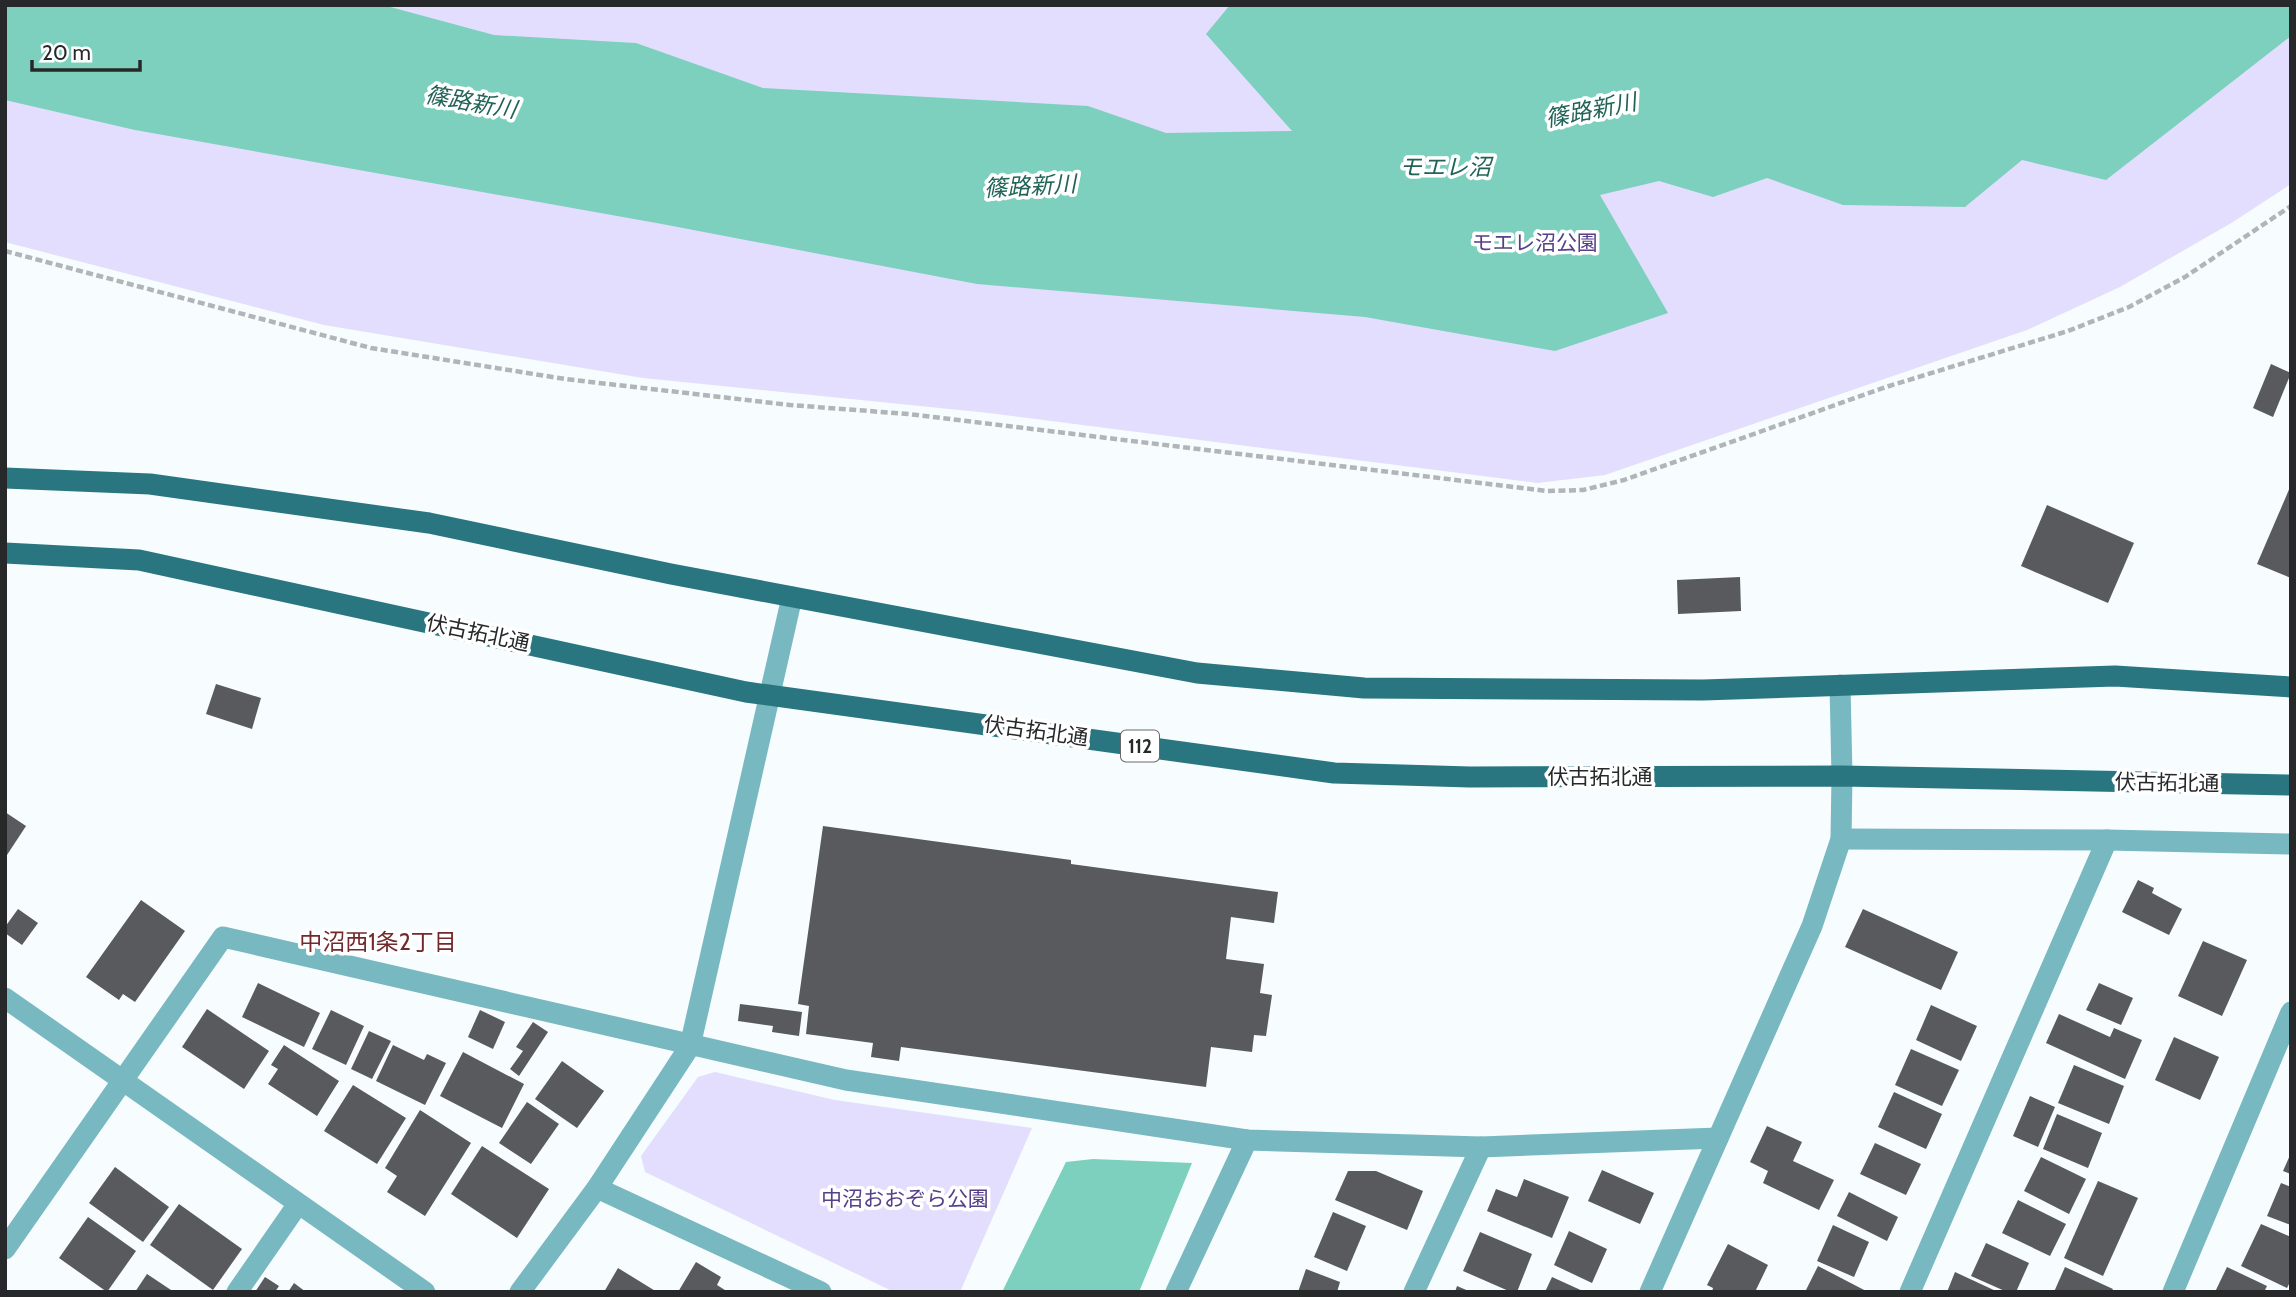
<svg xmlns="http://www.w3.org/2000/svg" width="2296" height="1297" font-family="Cabin,'Noto Sans JP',sans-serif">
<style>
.green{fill:#e3defd}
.water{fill:#7cd0bd}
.building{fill:#585a5d}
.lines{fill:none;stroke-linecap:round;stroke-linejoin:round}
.path{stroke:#b1b5b7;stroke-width:4.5;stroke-dasharray:7 3.5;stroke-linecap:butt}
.minor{stroke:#78b8c1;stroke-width:21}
.major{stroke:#297680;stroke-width:21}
.labels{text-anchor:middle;stroke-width:7;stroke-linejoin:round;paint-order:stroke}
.shield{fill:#fff;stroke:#676869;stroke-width:2}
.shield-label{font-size:19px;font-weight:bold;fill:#262829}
.park-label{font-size:21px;fill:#554089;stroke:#fff}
.street-label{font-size:21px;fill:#262829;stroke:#fff}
.water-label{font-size:23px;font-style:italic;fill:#216457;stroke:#fff}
.neighbourhood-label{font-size:23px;fill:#712a2d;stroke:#fff}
</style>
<rect width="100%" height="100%" fill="#f7fcff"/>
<!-- green -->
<g class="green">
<path d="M5,5H2291V184L2233,222L2120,287L2027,330L1605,475L1537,483L989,413L643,378L324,325L5,242Z"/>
<path d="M715,1072L835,1100L1032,1128L960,1292H894L645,1172L641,1156L698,1077Z"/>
</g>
<!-- water -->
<g class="water">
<path d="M5,5H383L494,35L636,43L763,88L1088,106L1166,133L1292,131L1206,34L1230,5H2291V36L2106,180L2022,160L1965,207L1843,205L1767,178L1713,197L1659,181L1600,195L1668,313L1555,351L1365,317L977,284L662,224L135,130L5,100Z"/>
<path d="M1093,1159L1192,1163L1139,1292H1002L1066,1162Z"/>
</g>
<!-- building -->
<g class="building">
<path d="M2271,364L2291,373L2273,417L2253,408Z"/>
<path d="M2291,485V578L2257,564Z"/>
<path d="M2047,505L2134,543L2108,603L2021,566Z"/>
<path d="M1740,577L1741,611L1678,614L1677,580Z"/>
<path d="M216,684L261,698L252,729L206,714Z"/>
<path d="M5,812L26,826L5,858Z"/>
<path d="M823,826L1071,860V864L1278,892L1274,923L1231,917L1226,959L1264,964L1260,993L1272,995L1266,1036L1254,1035L1252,1052L1211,1047L1206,1087L901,1047L899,1061L871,1057L873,1043L806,1034L809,1006L798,1004Z"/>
<path d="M2138,880L2154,888L2152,893L2182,909L2169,935L2122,912Z"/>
<path d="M141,900L185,931L135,1002L123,994L119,1000L86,977Z"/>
<path d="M18,909L38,923L22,945L5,933V927Z"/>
<path d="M1863,909L1958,952L1941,990L1845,947Z"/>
<path d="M2203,941L2247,960L2222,1016L2178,996Z"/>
<path d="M258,983L320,1013L304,1047L242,1017Z"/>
<path d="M2099,983L2133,998L2121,1025L2086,1010Z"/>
<path d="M740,1004L802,1012L799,1036L772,1032L773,1026L738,1021Z"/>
<path d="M1931,1005L1977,1026L1961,1061L1916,1040Z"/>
<path d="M207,1009L269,1051L244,1089L182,1047Z"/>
<path d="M331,1010L364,1026L346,1065L312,1049Z"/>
<path d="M480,1010L505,1022L493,1049L468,1037Z"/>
<path d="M2059,1014L2110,1037L2114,1028L2142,1040L2125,1079L2046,1043Z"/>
<path d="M533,1022L548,1032L519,1076L510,1069L523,1051L516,1047Z"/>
<path d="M369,1031L391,1041L372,1079L351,1069Z"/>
<path d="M2174,1037L2219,1057L2200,1100L2155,1080Z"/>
<path d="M284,1045L339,1081L317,1116L268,1084L278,1069L271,1065Z"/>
<path d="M393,1045L424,1060L427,1054L446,1063L425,1105L376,1081Z"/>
<path d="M1911,1049L1959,1070L1942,1106L1895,1085Z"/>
<path d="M463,1052L524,1084L502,1128L440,1096Z"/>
<path d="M562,1061L604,1091L577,1128L535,1099Z"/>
<path d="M2074,1065L2124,1086L2109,1124L2058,1103Z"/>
<path d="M353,1085L406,1118L377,1164L324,1131Z"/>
<path d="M1894,1092L1942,1114L1926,1149L1878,1127Z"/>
<path d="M2030,1096L2055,1107L2038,1147L2013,1136Z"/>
<path d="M527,1102L559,1124L531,1164L499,1143Z"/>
<path d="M420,1110L471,1143L425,1216L387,1192L397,1176L385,1168Z"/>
<path d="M2057,1114L2102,1133L2088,1168L2043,1149Z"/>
<path d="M1767,1126L1802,1142L1793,1161L1834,1180L1819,1210L1763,1183L1768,1171L1750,1162Z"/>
<path d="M1875,1143L1921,1164L1906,1195L1860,1174Z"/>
<path d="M482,1146L549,1189L517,1238L451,1194Z"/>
<path d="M2291,1153V1174L2283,1171Z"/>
<path d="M2041,1157L2086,1179L2069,1214L2024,1191Z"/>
<path d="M115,1167L169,1207L143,1242L89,1203Z"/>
<path d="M1602,1170L1654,1193L1640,1224L1588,1201Z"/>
<path d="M1348,1171H1376L1423,1191L1407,1230L1335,1200Z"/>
<path d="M1524,1179L1569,1197L1552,1238L1487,1211L1496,1189L1517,1197Z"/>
<path d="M2098,1181L2138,1198L2103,1276L2064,1258Z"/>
<path d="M2281,1183L2291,1187V1225L2267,1216Z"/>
<path d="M1849,1192L1898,1217L1887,1241L1837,1216Z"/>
<path d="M2018,1200L2066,1224L2050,1256L2002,1233Z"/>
<path d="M179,1204L242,1249L213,1290L150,1245Z"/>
<path d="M1333,1212L1366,1226L1347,1271L1314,1257Z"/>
<path d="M88,1217L136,1251L107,1292L59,1258Z"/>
<path d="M2261,1224L2291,1237V1280L2287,1288L2241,1266Z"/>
<path d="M1833,1225L1869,1242L1854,1277L1817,1261Z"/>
<path d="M1569,1231L1607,1249L1592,1283L1554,1265Z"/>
<path d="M1480,1232L1532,1254L1517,1292H1511L1463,1271Z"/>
<path d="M1986,1243L2029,1263L2016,1292H2007L1971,1276Z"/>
<path d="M1728,1244L1768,1265L1755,1292H1712L1713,1288L1707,1285Z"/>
<path d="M696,1262L721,1277L717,1285L728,1292H678Z"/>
<path d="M1818,1266L1868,1292H1805Z"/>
<path d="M2065,1267L2113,1289L2111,1292H2054Z"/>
<path d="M2227,1267L2267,1286L2264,1292H2215Z"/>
<path d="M618,1268L657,1292H604Z"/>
<path d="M1306,1269L1340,1282L1337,1292H1298Z"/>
<path d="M1955,1272L1998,1292H1947Z"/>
<path d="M147,1274L174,1292H135Z"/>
<path d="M265,1277L279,1286L275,1292H255Z"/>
<path d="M1552,1277L1585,1292H1545Z"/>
<path d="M294,1283L306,1292H288Z"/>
<path d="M1457,1286L1471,1292H1455Z"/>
</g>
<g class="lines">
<!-- path -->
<path class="path" d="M5,251L371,348L565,379L790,405L908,414L1547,491L1583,490L1624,480L1886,387L2068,331L2129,307L2185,277L2291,206"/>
<!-- minor -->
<g class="minor">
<path d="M1841,839L2107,840L2291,844"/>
<path d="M5,998L425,1292"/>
<path d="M597,1188L821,1292"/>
<path d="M5,1249L223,937L846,1080L1247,1140L1481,1147L1718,1138"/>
<path d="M237,1292L298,1204"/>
<path d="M520,1292L597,1188L690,1046L792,597"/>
<path d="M1176,1292L1247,1140"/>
<path d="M1414,1292L1481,1147"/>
<path d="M1650,1292L1812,926L1841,839L1842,776L1840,685"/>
<path d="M1910,1292L2107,840"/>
<path d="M2173,1292L2291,1012"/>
</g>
<!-- major -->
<g class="major">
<path d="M5,478L150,484L429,523L671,574L1197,673L1364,688L1703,690L2115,676L2291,687"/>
<path d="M5,553L139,560L746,692L1334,773L1470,777L1842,776L2291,785"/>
</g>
</g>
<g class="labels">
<!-- shield labels -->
<rect class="shield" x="1121" y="730.5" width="38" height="31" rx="5"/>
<g class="shield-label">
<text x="1140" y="753">112</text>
</g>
<!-- park labels -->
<g class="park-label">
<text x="1535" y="250">モエレ沼公園</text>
<text x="905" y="1206">中沼おおぞら公園</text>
</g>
<!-- street labels -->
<g class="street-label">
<text transform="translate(478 633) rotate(12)" y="7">伏古拓北通</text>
<text transform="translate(1036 731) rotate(8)" y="7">伏古拓北通</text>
<text x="1600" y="784">伏古拓北通</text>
<text transform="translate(2167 783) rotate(1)" y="7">伏古拓北通</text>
</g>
<!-- water labels -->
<g class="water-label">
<text transform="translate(471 102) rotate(10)" y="8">篠路新川</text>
<text transform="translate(1591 110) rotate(-11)" y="8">篠路新川</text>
<text x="1445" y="175">モエレ沼</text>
<text transform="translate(1030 186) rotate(-3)" y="8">篠路新川</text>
</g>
<!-- neighbourhood labels -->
<g class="neighbourhood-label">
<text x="378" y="950">中沼西1条2丁目</text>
</g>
</g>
<!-- border -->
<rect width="2296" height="1297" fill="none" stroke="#262829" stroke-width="14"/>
<!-- scale -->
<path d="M32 60v10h108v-10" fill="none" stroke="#262829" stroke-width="3.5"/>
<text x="42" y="60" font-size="21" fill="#262829" stroke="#ffffff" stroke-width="5" paint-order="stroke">20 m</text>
</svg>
